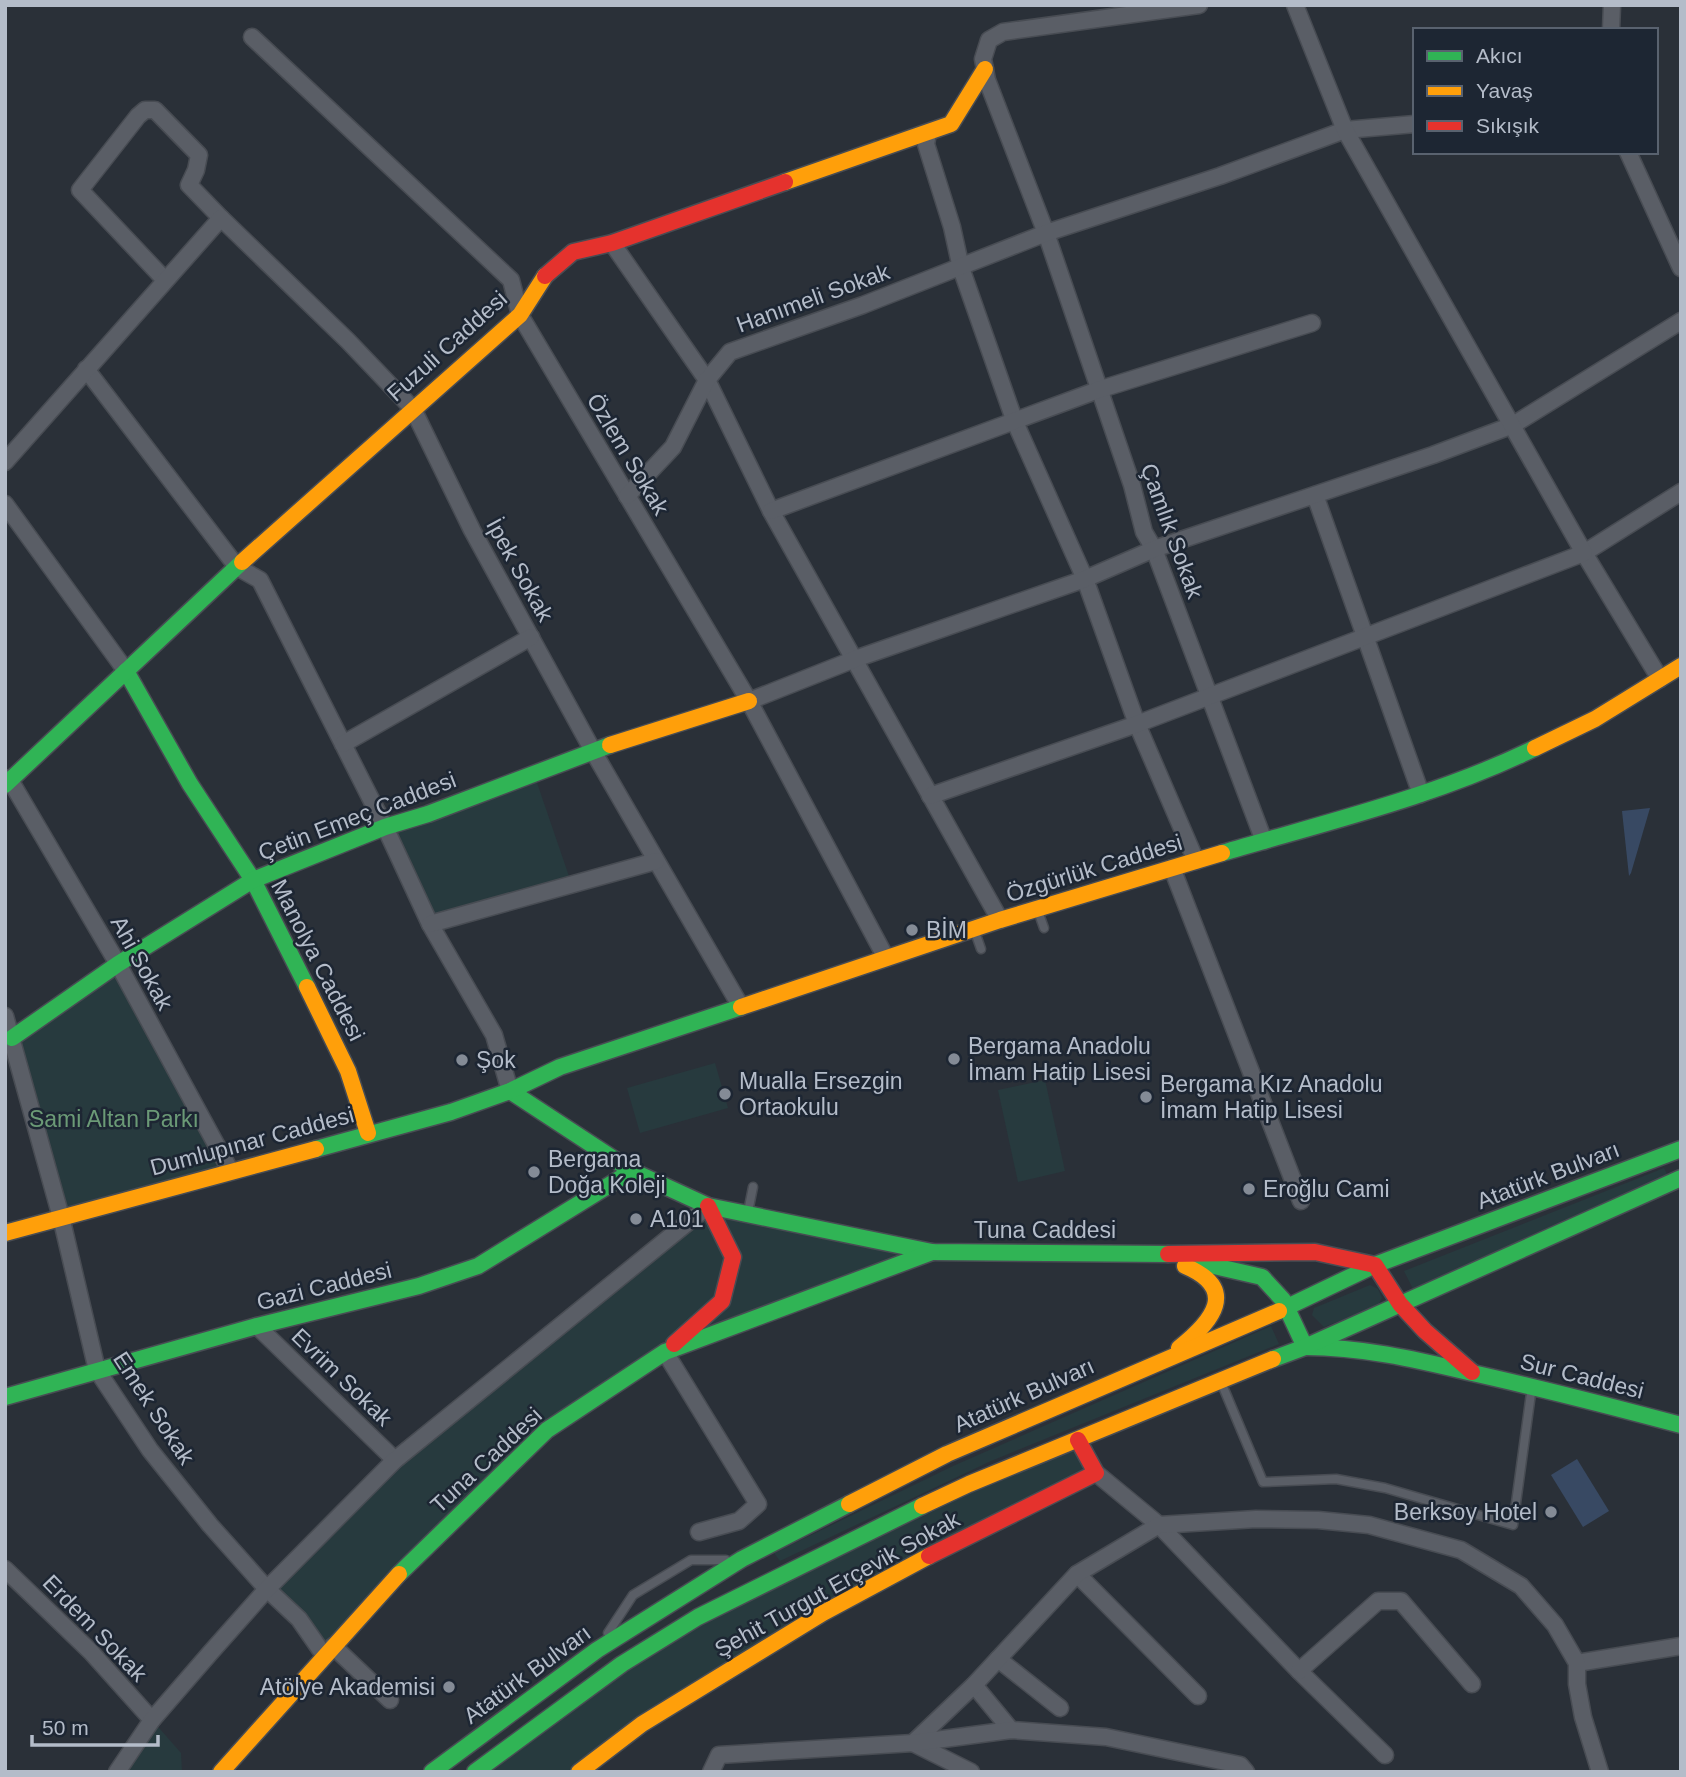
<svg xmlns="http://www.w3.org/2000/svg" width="1686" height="1777" font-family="Arial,sans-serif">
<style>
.green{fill:#273a3e}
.water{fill:#384963}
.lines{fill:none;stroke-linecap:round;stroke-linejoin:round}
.lane-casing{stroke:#484c53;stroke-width:11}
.street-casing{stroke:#484c53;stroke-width:19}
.fast-casing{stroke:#484c53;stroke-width:19}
.slow-casing{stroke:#484c53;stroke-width:19}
.jam-casing{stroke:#484c53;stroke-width:19}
.lane{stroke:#5a5e66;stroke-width:8}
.street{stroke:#5a5e66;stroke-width:16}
.fast{stroke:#30b455;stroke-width:16}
.slow{stroke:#ff9f0a;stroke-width:16}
.jam{stroke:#e5322d;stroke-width:16}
.poi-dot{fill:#848b96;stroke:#1d2633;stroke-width:2.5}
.labels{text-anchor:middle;stroke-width:5;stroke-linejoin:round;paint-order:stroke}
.street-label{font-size:23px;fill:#b4bcc9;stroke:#1d2633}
.poi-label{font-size:23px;fill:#b4bcc9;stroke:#1d2633;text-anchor:start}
.park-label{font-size:23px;fill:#6b9a76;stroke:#1d2633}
</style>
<rect width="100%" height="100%" fill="#2a3038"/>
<!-- green -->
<g class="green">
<path d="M534,774L572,885L430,924L385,827Z"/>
<path d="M118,964L230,1170L61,1217L12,1038Z"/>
<path d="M715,1063L728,1108L640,1133L627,1088Z"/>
<path d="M1045,1080L1065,1171L1018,1182L998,1090Z"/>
<path d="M1664,1168L1668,1176L1413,1289L1404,1271Z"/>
<path d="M708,1206L932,1252L665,1352L547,1430L324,1655L267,1589L395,1460Z"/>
<path d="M1370,1285L1378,1289L1382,1298L1377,1307L1324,1327L1312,1315L1314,1308Z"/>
<path d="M1271,1326L1279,1344L991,1461L780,1561L774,1553L953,1466Z"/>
<path d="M1078,1440L1096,1473L949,1545L579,1772H475L622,1664Z"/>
<path d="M152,1720L181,1753L182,1772H117Z"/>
</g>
<!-- water -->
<g class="water">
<path d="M1650,808L1631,873L1629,876L1622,811Z"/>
<path d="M1577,1459L1609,1511L1583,1527L1551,1475Z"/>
</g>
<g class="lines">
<!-- lane casing -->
<g class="lane-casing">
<g id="lane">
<path d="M1038,911L1044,928"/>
<path d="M974,929L981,949"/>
<path d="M1251,1115L1266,1110"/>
<path d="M748,1212L753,1187"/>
<path d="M1221,1382L1263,1482L1336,1479L1385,1488L1513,1525L1532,1386"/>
<path d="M608,1633L633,1595L691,1560H726"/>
</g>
</g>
<!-- street casing -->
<g class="street-casing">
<g id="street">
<path d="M1199,5L1003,32L989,40L983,59L987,80L1046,233L1132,485L1144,532L1154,549L1264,841"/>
<path d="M1611,30L1612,5"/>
<path d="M252,37L511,280L520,315L749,701L886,958"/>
<path d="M928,133L926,144L952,227L961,268L1015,422L1085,579L1137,724L1196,861"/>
<path d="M1628,152L1681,268"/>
<path d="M612,243L707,380L771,511L1000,920"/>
<path d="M165,280L80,190L138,116L145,110H155L199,155L196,170L189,185L221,218"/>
<path d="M86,369L237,567L260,580L385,827L430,924L494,1035L510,1091"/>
<path d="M5,462L221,218L348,341L413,409L472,530L593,751L741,1007"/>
<path d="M1315,495L1421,794"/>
<path d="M627,496L673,447L707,380L730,352L863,305L1046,233L1220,176L1345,130L1415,124"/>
<path d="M5,504L126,671"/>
<path d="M771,511L1098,390L1312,323"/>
<path d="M1660,679L1584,553L1681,492"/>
<path d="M749,701L855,659L1085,579L1154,549L1433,455L1513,425L1681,321"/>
<path d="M343,744L531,637"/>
<path d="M5,778L10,780L118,964L230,1170"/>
<path d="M930,796L1137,724L1584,553L1345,130L1295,5"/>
<path d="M1172,868L1301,1201"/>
<path d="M430,924L656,861"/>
<path d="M5,1016L61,1217L97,1370L150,1450L210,1525L267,1589L299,1619L324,1655"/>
<path d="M257,1326L395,1460"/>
<path d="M665,1352L758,1504L739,1521L699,1532"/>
<path d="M1096,1473L1159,1525L1299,1671L1385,1755"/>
<path d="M5,1569L91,1652L152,1720"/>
<path d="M1077,1574L1198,1696"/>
<path d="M333,1646L390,1700"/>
<path d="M998,1659L1060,1708"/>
<path d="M1577,1663L1681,1646"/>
<path d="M1299,1671L1378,1601H1401L1472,1684"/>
<path d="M974,1685L1011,1730"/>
<path d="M913,1743L974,1685L1077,1574L1159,1525L1256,1519L1318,1520L1369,1525L1461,1550L1521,1586L1555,1625L1577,1663V1684L1583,1717L1600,1772"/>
<path d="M913,1743L971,1772"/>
<path d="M117,1772L152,1720L211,1652L267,1589L395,1460L708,1206"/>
<path d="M711,1772L719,1755L913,1743L1011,1730L1106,1737L1240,1765L1246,1772"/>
</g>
</g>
<!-- fast casing -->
<g class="fast-casing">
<g id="fast">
<path d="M126,671L190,784L253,880L307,987"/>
<path d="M5,785L242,562"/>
<path d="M1222,853C1327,822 1437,796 1535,748"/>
<path d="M12,1038L118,964L253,880L385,827L428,814L610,745"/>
<path d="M510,1091L632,1171L708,1206L932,1252L1168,1254"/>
<path d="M316,1149L451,1112L510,1091L560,1067L741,1007"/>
<path d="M1201,1263L1262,1277L1283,1300L1305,1347C1361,1347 1414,1359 1468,1372C1540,1388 1610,1406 1681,1425"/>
<path d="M1279,1311L1375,1265L1681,1149"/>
<path d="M1273,1359L1305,1347L1681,1178"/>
<path d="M5,1397L257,1326L419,1286L478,1266L632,1171"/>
<path d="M399,1574L547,1430L665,1352L932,1252"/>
<path d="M432,1772L597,1650L742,1559L849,1504"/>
<path d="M475,1772L622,1664L698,1617L922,1506"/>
</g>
</g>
<!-- slow casing -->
<g class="slow-casing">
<g id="slow">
<path d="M785,182L951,124L985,69"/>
<path d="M242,562L520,315L545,276"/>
<path d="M610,745L749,701"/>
<path d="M1535,748L1595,719L1681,666"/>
<path d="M307,987L348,1071L368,1133"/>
<path d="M741,1007L1000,920L1222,853"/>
<path d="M5,1233L316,1149"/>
<path d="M1179,1348C1213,1321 1239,1289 1185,1266"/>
<path d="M849,1504L947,1454L1279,1311"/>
<path d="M922,1506L969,1484L1273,1359"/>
<path d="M221,1772L399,1574"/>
<path d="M579,1772L642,1724L823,1613L929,1556"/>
</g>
</g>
<!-- jam casing -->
<g class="jam-casing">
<g id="jam">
<path d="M545,276L573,252L612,243L785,182"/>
<path d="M1168,1254L1315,1252L1375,1265L1400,1304L1425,1331L1472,1372"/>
<path d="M674,1344L722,1301L733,1257L708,1206"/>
<path d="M929,1556L1096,1473L1078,1440"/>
</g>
</g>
<!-- lane -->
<use href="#lane" class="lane"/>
<!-- street -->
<use href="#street" class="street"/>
<!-- fast -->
<use href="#fast" class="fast"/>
<!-- slow -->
<use href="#slow" class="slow"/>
<!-- jam -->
<use href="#jam" class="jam"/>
</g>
<!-- markers -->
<g class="poi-dot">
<circle cx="912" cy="930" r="7"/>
<circle cx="954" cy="1059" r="7"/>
<circle cx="462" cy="1060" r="7"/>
<circle cx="725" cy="1094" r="7"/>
<circle cx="1146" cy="1097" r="7"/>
<circle cx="534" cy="1172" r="7"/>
<circle cx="1249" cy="1189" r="7"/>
<circle cx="636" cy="1219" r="7"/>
<circle cx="1551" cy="1512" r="7"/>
<circle cx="449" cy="1687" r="7"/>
</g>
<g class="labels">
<!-- street labels -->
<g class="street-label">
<text transform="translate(813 298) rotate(-20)" y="8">Hanımeli Sokak</text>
<text transform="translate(447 346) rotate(-42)" y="8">Fuzuli Caddesi</text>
<text transform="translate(628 454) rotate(59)" y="8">Özlem Sokak</text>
<text transform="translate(1172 531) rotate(70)" y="8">Çamlık Sokak</text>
<text transform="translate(520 570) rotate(61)" y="8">İpek Sokak</text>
<text transform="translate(357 816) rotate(-21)" y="8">Çetin Emeç Caddesi</text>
<text transform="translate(1094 868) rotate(-17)" y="8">Özgürlük Caddesi</text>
<text transform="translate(318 960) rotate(63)" y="8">Manolya Caddesi</text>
<text transform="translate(142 963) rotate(61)" y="8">Ahi Sokak</text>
<text transform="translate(252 1141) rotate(-15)" y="8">Dumlupınar Caddesi</text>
<text transform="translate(1548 1175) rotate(-21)" y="8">Atatürk Bulvarı</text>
<text x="1045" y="1238">Tuna Caddesi</text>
<text transform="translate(324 1286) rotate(-14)" y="8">Gazi Caddesi</text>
<text transform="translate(1582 1376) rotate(14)" y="8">Sur Caddesi</text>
<text transform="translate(342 1377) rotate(44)" y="8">Evrim Sokak</text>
<text transform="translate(1024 1395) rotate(-24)" y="8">Atatürk Bulvarı</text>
<text transform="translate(154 1408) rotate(57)" y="8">Emek Sokak</text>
<text transform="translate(486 1460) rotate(-43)" y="8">Tuna Caddesi</text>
<text transform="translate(837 1584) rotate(-29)" y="8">Şehit Turgut Erçevik Sokak</text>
<text transform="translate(95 1628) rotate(46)" y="8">Erdem Sokak</text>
<text transform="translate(527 1674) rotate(-36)" y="8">Atatürk Bulvarı</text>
</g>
<!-- poi labels -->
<g class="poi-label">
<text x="926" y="938">BİM</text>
<text x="968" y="1054">Bergama Anadolu<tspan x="968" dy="26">İmam Hatip Lisesi</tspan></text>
<text x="476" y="1068">Şok</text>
<text x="739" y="1089">Mualla Ersezgin<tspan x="739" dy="26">Ortaokulu</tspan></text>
<text x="1160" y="1092">Bergama Kız Anadolu<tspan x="1160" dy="26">İmam Hatip Lisesi</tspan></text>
<text x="548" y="1167">Bergama<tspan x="548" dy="26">Doğa Koleji</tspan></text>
<text x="1263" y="1197">Eroğlu Cami</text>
<text x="650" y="1227">A101</text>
<text x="1537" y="1520" text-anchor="end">Berksoy Hotel</text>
<text x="435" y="1695" text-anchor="end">Atölye Akademisi</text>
</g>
<!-- park labels -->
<g class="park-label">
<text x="114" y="1127">Sami Altan Parkı</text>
</g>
</g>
<!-- border -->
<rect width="1686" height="1777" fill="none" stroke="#b4bcc9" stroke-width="14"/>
<!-- legend -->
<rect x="1413" y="28" width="245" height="126" fill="#1d2633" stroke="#59626f" stroke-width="2"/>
<rect x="1427" y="51" width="35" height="10" fill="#30b455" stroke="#59626f" stroke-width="2"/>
<text x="1476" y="63" font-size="21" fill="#b4bcc9">Akıcı</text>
<rect x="1427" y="86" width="35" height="10" fill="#ff9f0a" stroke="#59626f" stroke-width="2"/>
<text x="1476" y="98" font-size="21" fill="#b4bcc9">Yavaş</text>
<rect x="1427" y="121" width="35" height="10" fill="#e5322d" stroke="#59626f" stroke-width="2"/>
<text x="1476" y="133" font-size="21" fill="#b4bcc9">Sıkışık</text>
<!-- scale -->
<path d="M32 1735v10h126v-10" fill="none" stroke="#b4bcc9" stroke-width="3.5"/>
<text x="42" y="1735" font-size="21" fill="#b4bcc9" stroke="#1d2633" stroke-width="5" paint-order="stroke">50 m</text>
</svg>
